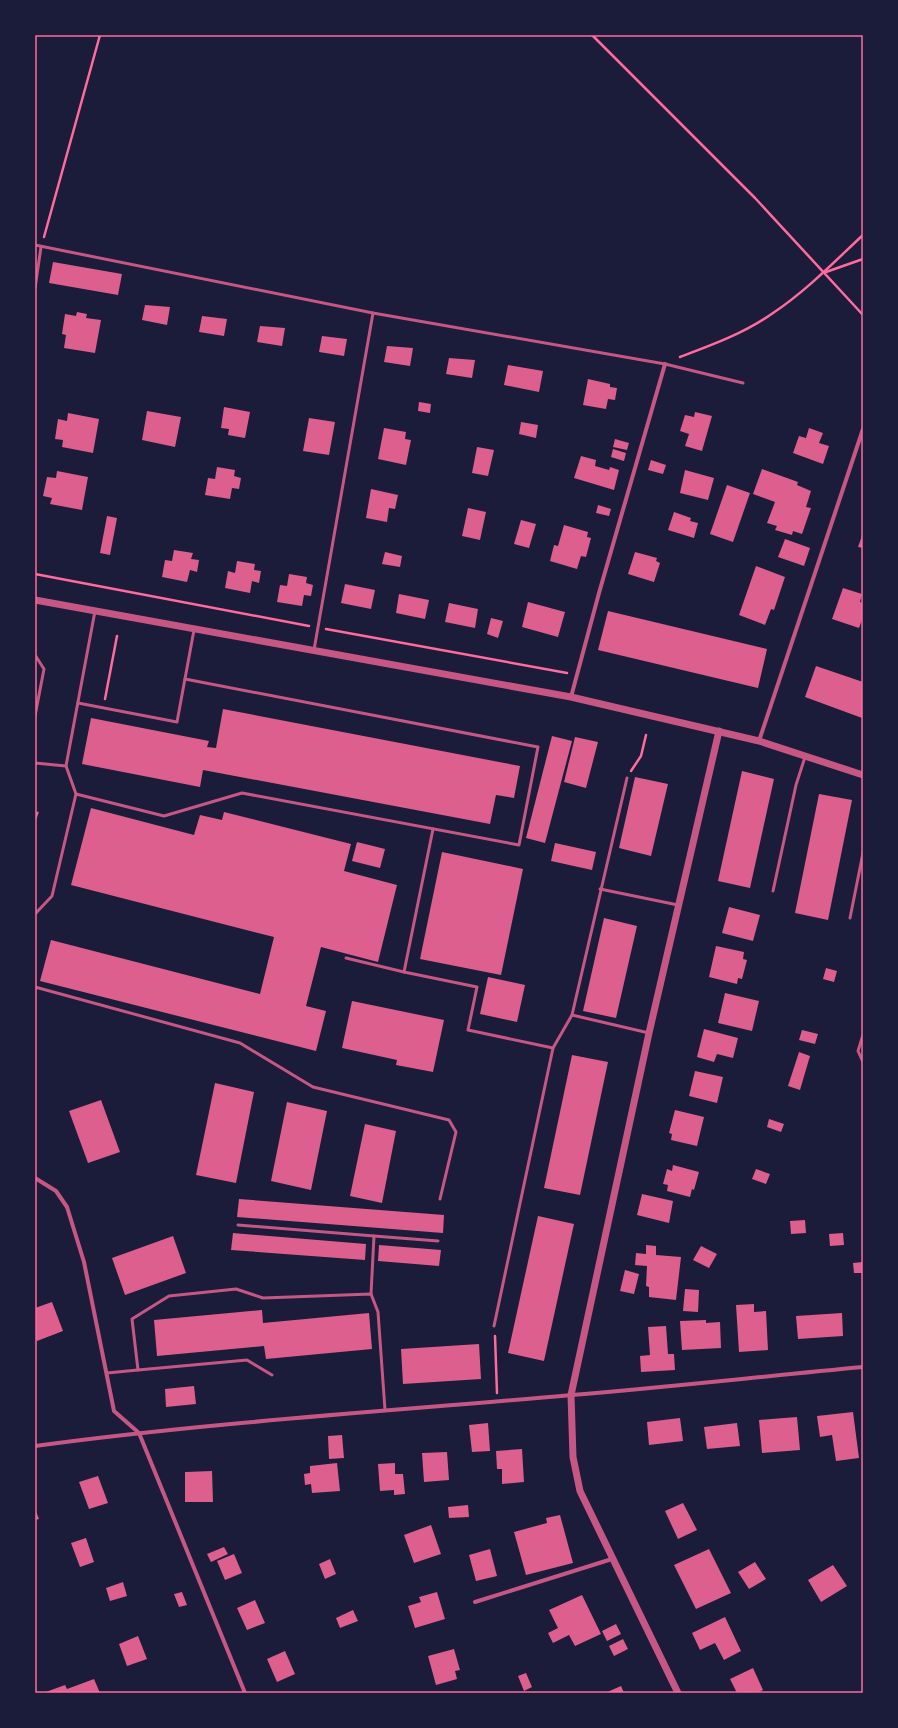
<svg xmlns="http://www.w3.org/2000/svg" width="898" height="1728" font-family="'DM Sans',sans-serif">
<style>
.building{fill:#dd5f8e}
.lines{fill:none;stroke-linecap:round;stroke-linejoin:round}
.path{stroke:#ff6b9d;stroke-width:2.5}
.service{stroke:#c65784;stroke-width:3}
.minor{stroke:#c65784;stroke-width:4}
.tertiary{stroke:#c65784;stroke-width:7}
.neatline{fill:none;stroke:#ff6b9d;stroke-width:1.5}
</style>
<rect width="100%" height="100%" fill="#1b1b3a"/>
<!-- building -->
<g class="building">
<path d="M53,262L122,274L118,295L49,283Z"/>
<path d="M145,305L170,307L167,325L142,320Z"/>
<path d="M77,312L87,314L86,318L101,320L95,353L64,348L66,335L62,334L65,314L76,316Z"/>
<path d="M202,316L227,319L224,336L199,332Z"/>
<path d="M260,326L285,328L282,346L257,342Z"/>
<path d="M322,336L347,339L344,356L319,352Z"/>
<path d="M387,346L413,348L410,366L384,362Z"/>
<path d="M449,358L475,360L472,378L446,374Z"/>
<path d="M508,365L543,371L539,392L504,385Z"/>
<path d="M588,379L610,384V387L617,388L615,400L608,399L606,409L583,405Z"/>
<path d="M419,402L431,404L430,413L418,411Z"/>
<path d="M224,407L250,412L245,438L228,435L229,429L221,428Z"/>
<path d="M147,411L181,417L175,447L142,440Z"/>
<path d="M695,412L712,416L702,451L685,446L689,434L680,431L685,415L694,417Z"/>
<path d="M68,413L99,419L93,453L62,447L63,440L55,439L58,419L67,421Z"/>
<path d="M309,418L335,422L329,455L303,451Z"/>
<path d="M521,422L538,425L536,438L519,434Z"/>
<path d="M384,428L406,432L405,439L411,440L406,465L378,459Z"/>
<path d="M809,428L823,433L819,443L829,446L823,464L793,453L799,436L806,438Z"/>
<path d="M615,439L629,443L627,450L613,447Z"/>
<path d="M477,447L494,450L488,476L472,473Z"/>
<path d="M613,449L626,453L624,461L611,457Z"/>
<path d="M581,456L596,460L595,466L609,470L610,467L619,470L614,490L574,478Z"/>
<path d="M651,460L666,465L663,474L648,470Z"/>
<path d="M217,467L235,470L234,476L241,478L239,489L232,488L230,499L205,495L208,478L215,479Z"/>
<path d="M762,469L798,482L797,485L811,491L806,507L811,508L802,534L793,531L792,535L775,530L777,526L767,523L775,502L753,494Z"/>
<path d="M685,470L714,478L708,500L680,493Z"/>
<path d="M57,471L88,477L82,510L50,504L52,498L43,496L47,477L56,478Z"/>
<path d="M727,485L750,493L733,542L710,534Z"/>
<path d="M371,489L398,495L395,509L389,508L387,522L366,518Z"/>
<path d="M598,505L611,509L609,516L596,513Z"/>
<path d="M468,508L486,512L480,540L462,536Z"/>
<path d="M674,512L691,518L690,521L698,523L694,538L668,530Z"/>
<path d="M107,516L117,518L110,555L100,553Z"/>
<path d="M521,520L536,524L529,548L514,544Z"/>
<path d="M564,525L588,532L587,537L591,538L586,557L581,556L577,569L550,561L554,545L558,546Z"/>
<path d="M863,533V548L858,547Z"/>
<path d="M785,539L810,548L804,566L778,557Z"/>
<path d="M174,550L193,553L191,559L199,560L197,572L190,570L187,582L162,577L165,560L172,561Z"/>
<path d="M385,552L402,556L400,567L382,564Z"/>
<path d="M635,552L657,558L656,561L660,563L654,582L628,574Z"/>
<path d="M237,561L255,564L254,570L261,571L259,583L252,581L250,593L225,588L228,571L235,573Z"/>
<path d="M756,566L785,577L774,610L771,609L765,625L739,615Z"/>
<path d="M289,574L307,577L306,583L313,585L311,596L304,595L302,606L277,602L280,585L287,586Z"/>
<path d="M345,584L375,590L371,609L341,603Z"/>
<path d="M843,588L862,594L860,602L863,603V617L859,628L832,619Z"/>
<path d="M399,594L429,600L425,619L396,613Z"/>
<path d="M528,602L565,612L558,637L522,627Z"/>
<path d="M449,603L478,609L475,628L445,622Z"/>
<path d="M608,611L767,649L758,688L598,650Z"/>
<path d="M491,618L503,621L498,638L487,634Z"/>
<path d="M816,666L863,682V714L862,718L805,697Z"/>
<path d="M223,709L520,766L514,798L496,795L490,824L203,770L200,787L82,764L91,718L209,741L207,747L216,748Z"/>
<path d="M552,736L572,741L545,843L526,838Z"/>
<path d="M575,737L598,742L586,788L564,782Z"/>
<path d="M742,771L774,779L750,888L718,881Z"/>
<path d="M635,777L668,784L651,856L619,848Z"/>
<path d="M819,794L852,800L828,920L795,913Z"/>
<path d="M91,808L194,835L200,815L222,820L224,812L351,844L344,871L397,885L378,962L321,947L306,1006L326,1011L316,1051L40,981L51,940L260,994L274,937L71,885Z"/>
<path d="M35,811L39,812L35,823Z"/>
<path d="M357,842L385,849L380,868L352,861Z"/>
<path d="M555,843L596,852L592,870L551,861Z"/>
<path d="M442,852L523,869L501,975L420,959Z"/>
<path d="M729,907L760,915L753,941L722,933Z"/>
<path d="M604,918L637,926L616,1018L583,1011Z"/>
<path d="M716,946L744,952L743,959L747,960L742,979L738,978L737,984L709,977Z"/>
<path d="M826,968L837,971L834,982L823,979Z"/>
<path d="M488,977L525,985L517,1022L480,1014Z"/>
<path d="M725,993L759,1001L752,1031L718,1023Z"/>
<path d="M352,1001L444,1020L433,1072L396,1065L397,1060L342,1048Z"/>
<path d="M704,1029L738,1038L733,1058L717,1054L714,1062L697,1057Z"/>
<path d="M802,1030L818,1034L815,1044L799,1040Z"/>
<path d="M799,1052L810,1056L800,1090L788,1086Z"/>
<path d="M572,1055L608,1062L580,1195L544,1188Z"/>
<path d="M695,1071L723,1077L717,1103L689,1096Z"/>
<path d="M215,1083L254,1092L236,1183L196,1175Z"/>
<path d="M101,1100L120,1152L88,1163L69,1111Z"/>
<path d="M287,1102L327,1111L311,1190L271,1181Z"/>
<path d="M675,1110L704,1117L697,1146L671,1140L672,1134L669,1133Z"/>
<path d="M769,1119L784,1124L781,1132L767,1127Z"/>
<path d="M365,1124L396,1131L382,1203L350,1196Z"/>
<path d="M673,1165L699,1172L694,1190L692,1189L690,1197L667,1191L668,1185L663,1184L667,1169L672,1171Z"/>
<path d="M756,1169L770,1174L766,1184L752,1179Z"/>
<path d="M642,1194L673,1201L669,1223L637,1215Z"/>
<path d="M239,1199L444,1215L443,1233L237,1217Z"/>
<path d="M538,1216L574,1224L544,1361L508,1353Z"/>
<path d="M805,1220L806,1233L791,1234L790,1221Z"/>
<path d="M233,1233L366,1244L365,1260L231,1250Z"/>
<path d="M843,1233L844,1245L830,1246L829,1234Z"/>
<path d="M173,1236L186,1273L125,1295L112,1258Z"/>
<path d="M379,1245L441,1250L439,1266L378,1261Z"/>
<path d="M646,1245L656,1246V1255L681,1257L676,1300L649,1297V1287L646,1286L647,1266L635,1265L636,1253L646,1254Z"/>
<path d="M701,1246L717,1254L709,1268L693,1260Z"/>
<path d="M863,1262V1273H854L853,1263Z"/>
<path d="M625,1270L639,1274L634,1294L620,1291Z"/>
<path d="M685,1289L699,1290L698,1312L683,1311Z"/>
<path d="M52,1302L63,1331L37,1341L35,1336V1308Z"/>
<path d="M754,1304V1312L766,1311L768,1350L739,1352L736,1305Z"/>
<path d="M262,1310L263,1323L369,1313L372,1349L266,1359L264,1346L157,1356L154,1320Z"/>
<path d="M842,1313L843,1336L798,1339L796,1316Z"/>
<path d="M706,1320V1323L720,1322L721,1348L682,1350L680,1321Z"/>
<path d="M666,1326L668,1354H674L675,1370L641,1372L640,1356L650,1355L648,1327Z"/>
<path d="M479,1344L481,1379L403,1384L401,1349Z"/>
<path d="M194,1386L196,1404L166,1407L165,1389Z"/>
<path d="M853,1412L859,1458L836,1461L832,1435L820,1437L817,1416Z"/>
<path d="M797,1417L800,1450L762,1453L759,1420Z"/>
<path d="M680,1418L683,1441L649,1445L647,1422Z"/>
<path d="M488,1423L490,1451L472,1452L469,1425Z"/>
<path d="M737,1423L740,1446L707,1449L704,1427Z"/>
<path d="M342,1435L344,1458L329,1459L328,1436Z"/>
<path d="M522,1449L524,1482L502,1484V1469H497L496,1451Z"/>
<path d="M447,1452L449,1480L424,1482L422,1453Z"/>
<path d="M337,1463L340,1491L312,1493L311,1484L305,1485L304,1474L310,1473V1466Z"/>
<path d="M395,1463V1474H403L405,1494L394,1495V1490L380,1491L378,1464Z"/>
<path d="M212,1471L213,1502H185V1472Z"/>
<path d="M98,1476L108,1503L89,1509L79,1482Z"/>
<path d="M683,1503L697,1530L678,1539L665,1511Z"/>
<path d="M468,1505L469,1517L449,1518L448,1507Z"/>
<path d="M35,1509L39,1519L35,1520Z"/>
<path d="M560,1515L573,1563L526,1575L514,1532L547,1523L546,1518Z"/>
<path d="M431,1525L441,1554L414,1563L404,1535Z"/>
<path d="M86,1538L94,1562L80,1567L71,1543Z"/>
<path d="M224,1547L228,1554L211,1562L207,1554Z"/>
<path d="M490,1549L497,1576L476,1581L469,1555Z"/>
<path d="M709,1549L731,1593L696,1609L674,1565Z"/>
<path d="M234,1554L242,1573L225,1580L217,1561Z"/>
<path d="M330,1559L336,1574L325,1579L319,1564Z"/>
<path d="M755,1562L766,1579L749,1589L738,1572Z"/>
<path d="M833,1565L847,1586L821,1602L808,1580Z"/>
<path d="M123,1582L127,1596L110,1601L106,1588Z"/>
<path d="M182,1592L187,1605L179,1607L174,1594Z"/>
<path d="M437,1592L445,1619L415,1628L408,1606L421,1602L419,1597Z"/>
<path d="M582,1595L601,1634L575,1646L569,1635L553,1643L548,1633L558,1628L549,1610Z"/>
<path d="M255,1600L265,1623L247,1630L237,1608Z"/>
<path d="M353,1610L358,1621L340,1628L336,1618Z"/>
<path d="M725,1617L741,1651L724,1660L715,1643L700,1650L692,1633Z"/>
<path d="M616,1624L621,1634L607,1641L602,1631Z"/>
<path d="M138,1636L147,1659L127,1666L119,1644Z"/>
<path d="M623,1639L628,1649L614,1656L609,1646Z"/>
<path d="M454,1649L460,1670L455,1671L457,1679L436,1685L428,1656Z"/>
<path d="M285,1651L295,1674L277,1682L267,1659Z"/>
<path d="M753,1668L763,1690L757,1693H737L730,1679Z"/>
<path d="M526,1673L532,1687L524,1691L518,1676Z"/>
<path d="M94,1679L100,1693H43L65,1685L67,1689Z"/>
<path d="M621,1686L624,1693H605Z"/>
</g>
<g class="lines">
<!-- path -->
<g class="path">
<path d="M592,35L755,198L863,315"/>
<path d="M44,237L100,35"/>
<path d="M826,272L863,259"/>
<path d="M680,357C712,345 745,333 773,313C806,291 834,262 863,235"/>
<path d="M35,574L309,626"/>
<path d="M326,629L567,673"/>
<path d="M105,699L117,636"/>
<path d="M631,771L641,756L646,735"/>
<path d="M495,1336L497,1393"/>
</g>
<!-- service -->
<g class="service">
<path d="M35,245L373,313L665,364L743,383"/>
<path d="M35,288L41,247"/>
<path d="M314,650L373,313"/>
<path d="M35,655L44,669L35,716"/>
<path d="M78,703L177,722L194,630"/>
<path d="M35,763L66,766"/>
<path d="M76,794L164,816L242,793L519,845L538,747L185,679"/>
<path d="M433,829L404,972L477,987L468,1030L553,1048"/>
<path d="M600,889L678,905"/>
<path d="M773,891L796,785L805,757"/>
<path d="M35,914L52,896L76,794L66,766L95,611"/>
<path d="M850,918L863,853"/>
<path d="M346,958L404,972"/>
<path d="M35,987L240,1043L313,1087L449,1120L456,1132L440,1199"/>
<path d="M572,1015L649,1033"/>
<path d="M863,1035L858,1051L863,1062"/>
<path d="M238,1225L374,1236L371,1294"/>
<path d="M374,1236L438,1241"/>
<path d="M494,1326L553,1048L572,1015L627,778"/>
<path d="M107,1373L138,1370"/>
<path d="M272,1375L247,1360L138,1370L132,1319L169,1296L236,1289L263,1298L371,1294L378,1312L385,1410"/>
</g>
<!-- minor -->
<g class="minor">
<path d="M571,697L599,593L665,364"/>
<path d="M759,741L863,429"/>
<path d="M35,1178L56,1191L67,1207L84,1262L114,1411L139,1433L245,1693"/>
<path d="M35,1446C213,1422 393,1411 572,1395C669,1387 766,1376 863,1367"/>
<path d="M475,1602L612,1559"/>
</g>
<!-- tertiary -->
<g class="tertiary">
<path d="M35,600L571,697L759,741L863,775"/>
<path d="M678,1693L580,1491L573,1457L571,1395L649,1033L719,731"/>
</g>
</g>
<!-- border -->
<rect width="898" height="1728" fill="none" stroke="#1b1b3a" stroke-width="72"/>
<rect x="36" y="36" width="826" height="1656" class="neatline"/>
</svg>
